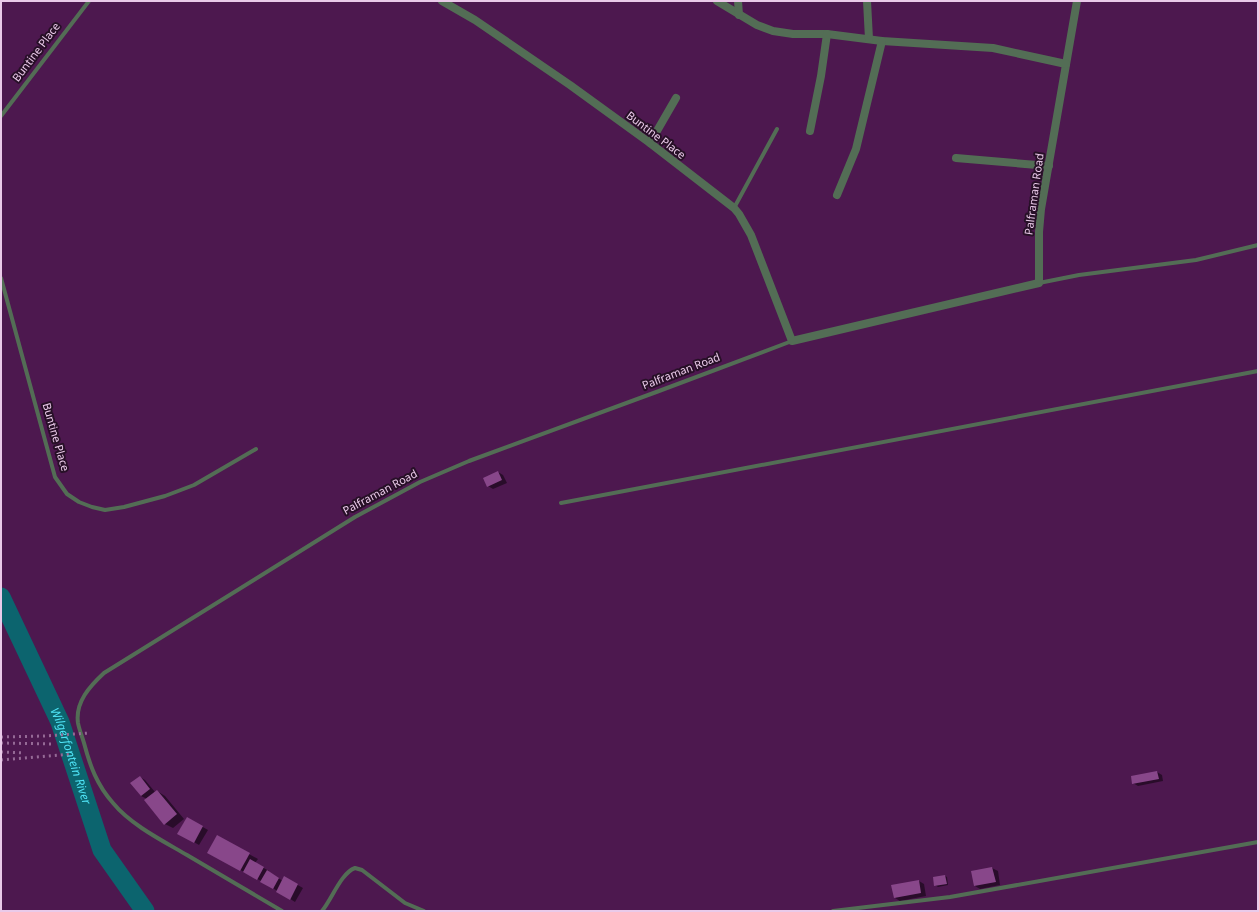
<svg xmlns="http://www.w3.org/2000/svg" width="1259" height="912" font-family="'Noto Sans',sans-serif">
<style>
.shadow{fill:#0007}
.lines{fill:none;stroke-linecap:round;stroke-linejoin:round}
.river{stroke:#0c646e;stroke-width:19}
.building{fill:#88478a}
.lane{stroke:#536d55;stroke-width:4}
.street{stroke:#536d55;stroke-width:8}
.rail{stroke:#956a96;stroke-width:3;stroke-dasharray:2 4;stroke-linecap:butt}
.labels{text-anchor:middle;stroke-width:4;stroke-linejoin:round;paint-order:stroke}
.street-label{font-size:11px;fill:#eacae9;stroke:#271027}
.water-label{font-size:12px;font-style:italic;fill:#4ee3f5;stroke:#271027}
</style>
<rect width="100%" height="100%" fill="#4d184f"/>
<!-- shadow -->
<g class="shadow">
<path d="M498,472L503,475L507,483L493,489L488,486Z"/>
<path d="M1157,772L1162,775L1163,781L1138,786L1133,783Z"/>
<path d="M140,777L145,780L155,792L157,791L165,796L184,819L173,828L165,824L147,799L141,796Z"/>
<path d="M187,818L208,830L199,845L178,833Z"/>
<path d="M217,836L258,859L255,863L269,871L268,872L283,881L285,878L303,888L295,902L263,882L208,853Z"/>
<path d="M992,868L998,871L1000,885L980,889L975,886L972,872Z"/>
<path d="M945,876L947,877L948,885L938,887L935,885Z"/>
<path d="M919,881L924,884L926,896L900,901L895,898Z"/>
</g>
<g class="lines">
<!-- river -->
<path class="river" id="s1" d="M1,597L60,722L102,850L145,911"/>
</g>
<!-- building -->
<g class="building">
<path d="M498,471L502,480L487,487L483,478Z"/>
<path d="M1157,771L1159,779L1132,784L1131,776Z"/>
<path d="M140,776L150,789L141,796L130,783Z"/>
<path d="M157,790L177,814L164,825L144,800Z"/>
<path d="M187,817L203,826L194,843L177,834Z"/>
<path d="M217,835L250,853L240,871L207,853Z"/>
<path d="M250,859L264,867L257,880L243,872Z"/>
<path d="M992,867L996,882L974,886L971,871Z"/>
<path d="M267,870L279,878L273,889L260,882Z"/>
<path d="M945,875L947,884L934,886L933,877Z"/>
<path d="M284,876L298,884L290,900L276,892Z"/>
<path d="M919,880L921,893L894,898L891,885Z"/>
</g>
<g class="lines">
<!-- lane -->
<g class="lane">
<path d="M1,116L89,1"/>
<path d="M734,208L777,129"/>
<path d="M1,278L55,477L67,494L79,502L92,507L105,510L124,507L165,496L194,485L256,449"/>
<path d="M1039,283L1079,275L1196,260L1258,245"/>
<path d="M561,503L1258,371"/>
<path d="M282,911C250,892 219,874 187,855C163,841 131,825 113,803C97,785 90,766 84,743C82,736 79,729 78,723C75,702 90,686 104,673L355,517L420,482L469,461L659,391L792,341"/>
<path d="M322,911C332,899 341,873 355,868L362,870L405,903L424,911"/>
<path d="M833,911L950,897L1258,842"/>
</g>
<!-- street -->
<g class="street">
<path d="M442,1L475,20L570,85L650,143L734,208L739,214L751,235L792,341L1039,283V232L1041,209L1077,1"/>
<path d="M717,1L757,25L773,31L793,34H827L882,41L993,48L1066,64"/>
<path d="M738,1L739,15"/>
<path d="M867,1L869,39"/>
<path d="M810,131L821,76L827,34"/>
<path d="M650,143L676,98"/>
<path d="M956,158L1049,166"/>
<path d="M837,195L856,149L882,41"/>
</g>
<!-- rail -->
<g class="rail">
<path d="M1,737L44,736L90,733"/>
<path d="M1,743L53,744"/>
<path d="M1,752L25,753"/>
<path d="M1,760L72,754"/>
</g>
</g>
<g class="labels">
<!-- street labels -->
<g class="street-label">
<text transform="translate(36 52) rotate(-53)" y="4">Buntine Place</text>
<text transform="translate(656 135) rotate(37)" y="4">Buntine Place</text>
<text transform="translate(1034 194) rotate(-82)" y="4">Palframan Road</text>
<text transform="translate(681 371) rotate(-21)" y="4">Palframan Road</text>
<text transform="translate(56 437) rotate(74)" y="4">Buntine Place</text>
<text transform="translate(380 492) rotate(-28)" y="4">Palframan Road</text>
</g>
<!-- water labels -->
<g class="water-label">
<text dy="4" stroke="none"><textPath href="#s1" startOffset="174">Wilgerfontein River</textPath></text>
</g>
</g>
<!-- border -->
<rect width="1259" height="912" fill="none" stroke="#eacae9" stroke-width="4"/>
</svg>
